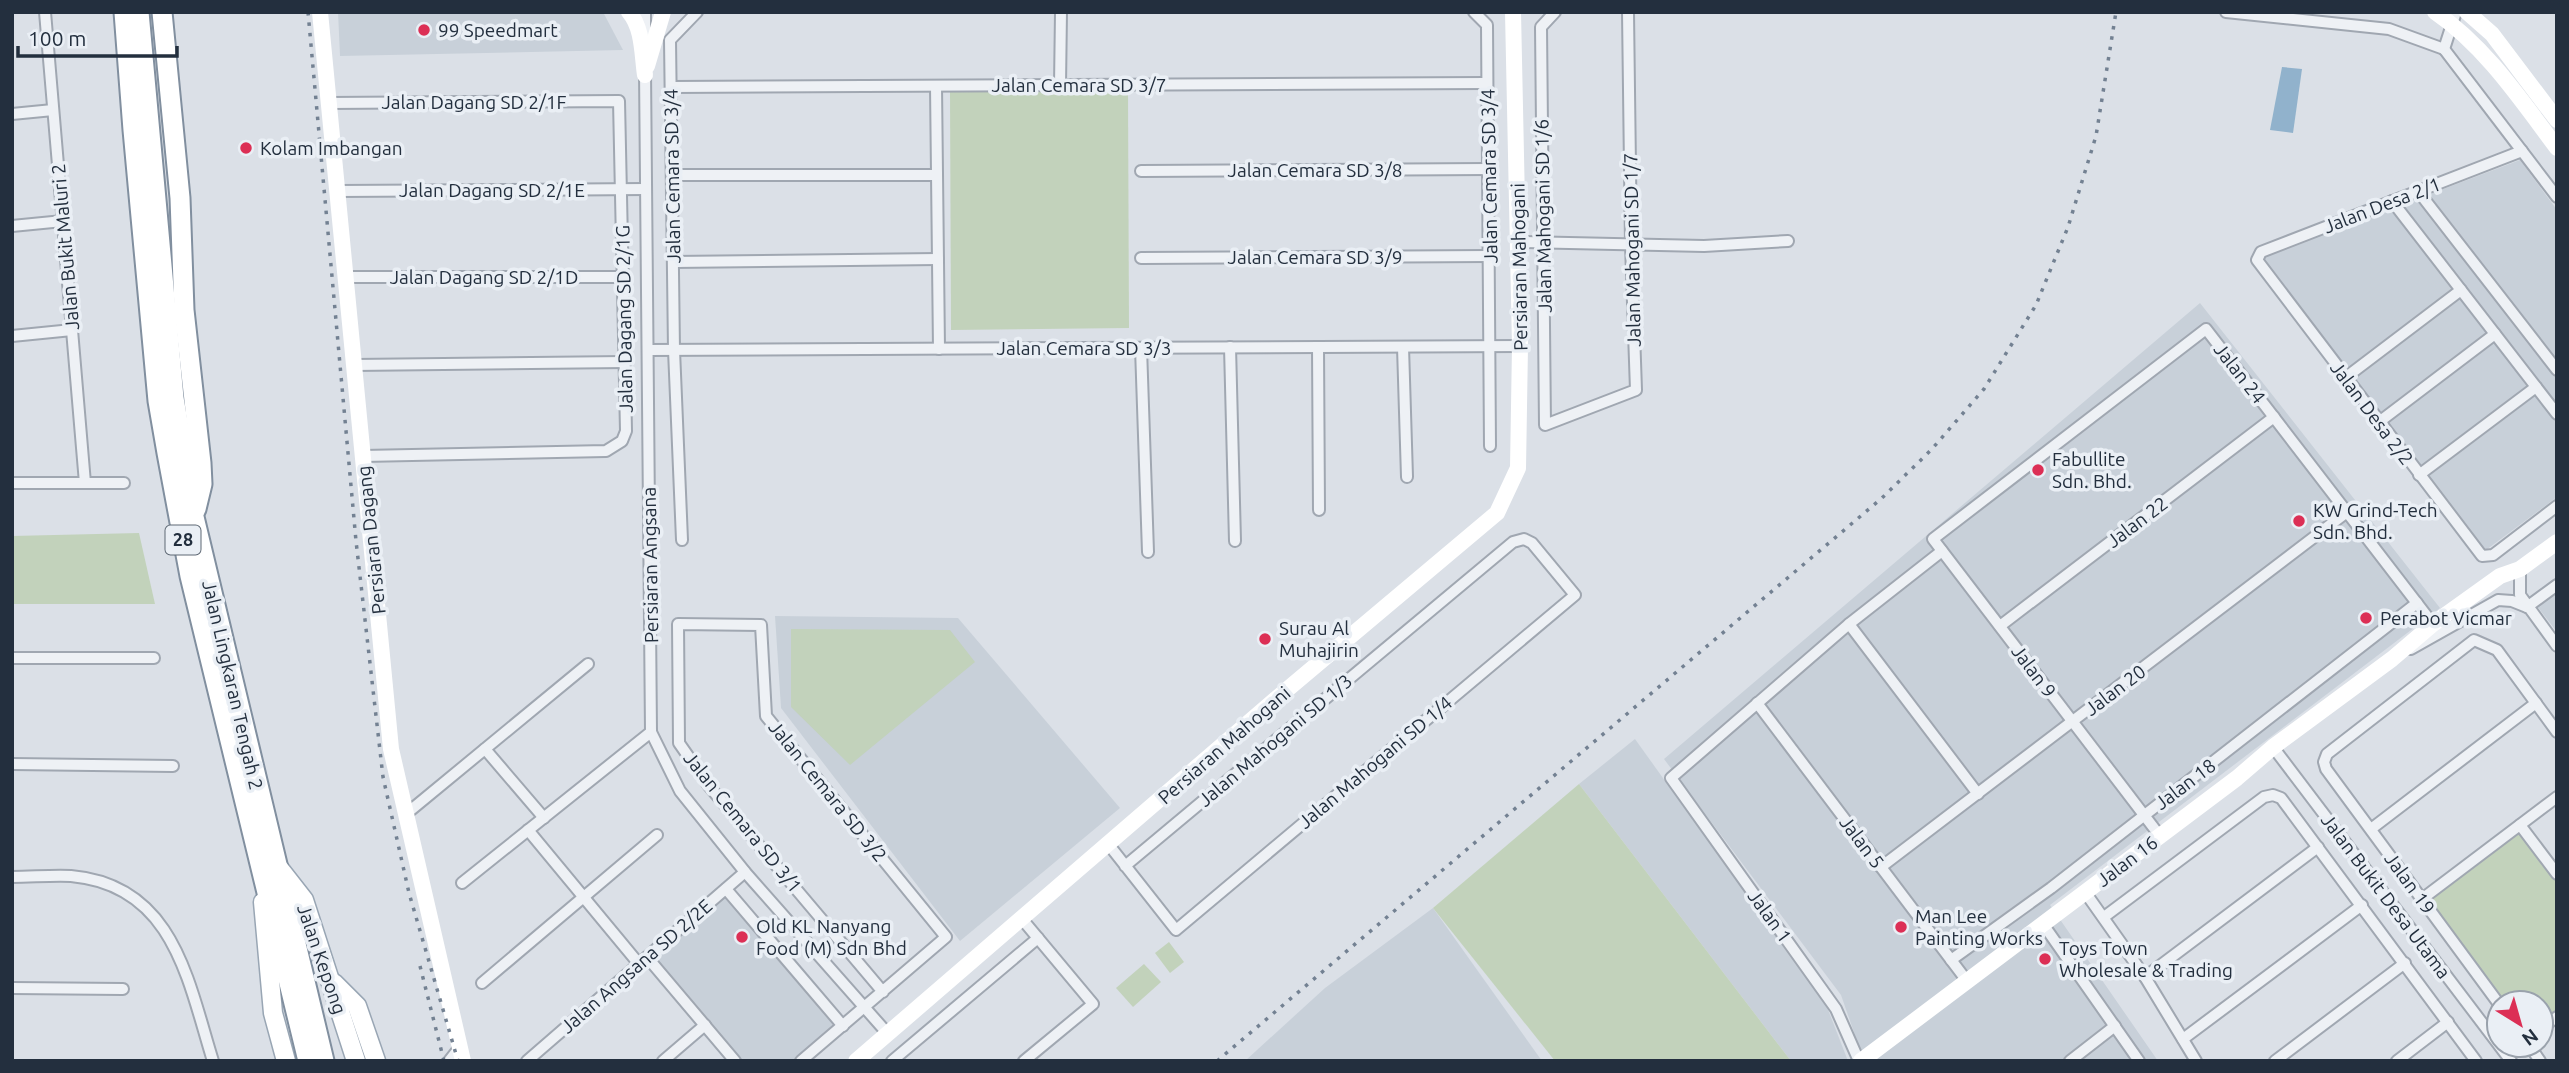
<svg xmlns="http://www.w3.org/2000/svg" width="2569" height="1073" font-family="Ubuntu,sans-serif">
<style>
.built{fill:#c8d0d9}
.green{fill:#c2d2bb}
.water{fill:#91b2cc}
.lines{fill:none;stroke-linecap:round;stroke-linejoin:round}
.street-casing{stroke:#a0a7b1;stroke-width:14}
.primary-casing{stroke:#99a6b4;stroke-width:21}
.highway-casing{stroke:#818f9f;stroke-width:23}
.street{stroke:#eef1f5;stroke-width:10}
.secondary{stroke:#fff;stroke-width:16}
.primary{stroke:#fff;stroke-width:18}
.highway{stroke:#fff;stroke-width:19}
.rail{stroke:#738192;stroke-width:3.5;stroke-dasharray:3.5 7;stroke-linecap:butt}
.poi-dot{fill:#dc2f55;stroke:#eaeff5;stroke-width:2.5}
.labels{text-anchor:middle;stroke-width:7;stroke-linejoin:round;paint-order:stroke}
.shield{fill:#eaeff5;stroke:#5f6975;stroke-width:2}
.shield-label{font-size:18px;font-weight:bold;fill:#232f3e}
.poi-label{font-size:19px;fill:#232f3e;stroke:#eaeff5;text-anchor:start}
.street-label{font-size:19px;fill:#232f3e;stroke:#eaeff5}
</style>
<rect width="100%" height="100%" fill="#dbe0e7"/>
<!-- built -->
<g class="built">
<path d="M338,12H603L623,50L340,56Z"/>
<path d="M2520,160L2557,210V497L2482,553L2261,258Z"/>
<path d="M2200,303L2440,608L2050,905L2158,1061H1864L1841,995L1664,759Z"/>
<path d="M2557,577V632L2530,597Z"/>
<path d="M775,616L958,618L1120,808L960,941L781,708Z"/>
<path d="M1635,739L1827,1007L1848,1061H1791L1579,784Z"/>
<path d="M725,882L848,1027L808,1061H730L643,955Z"/>
<path d="M1433,908L1542,1061H1245L1325,988Z"/>
</g>
<!-- green -->
<g class="green">
<path d="M1128,90L1129,328L951,330L950,91Z"/>
<path d="M139,533L155,604H12V536Z"/>
<path d="M791,629L950,630L975,662L850,765L791,707Z"/>
<path d="M1579,784L1791,1061H1555L1433,908Z"/>
<path d="M2520,825L2557,874V1017L2541,1028V1003H2499L2422,899Z"/>
<path d="M1169,942L1184,962L1170,973L1155,953Z"/>
<path d="M1144,964L1161,982L1133,1007L1116,988Z"/>
</g>
<!-- water -->
<path class="water" d="M2282,67L2302,69L2293,133L2270,130Z"/>
<g class="lines">
<!-- street casing -->
<g class="street-casing">
<g id="street">
<path d="M45,12L85,483"/>
<path d="M645,12V37"/>
<path d="M1474,12L1487,25L1490,446"/>
<path d="M1555,12L1541,27L1545,425L1636,390L1631,245L1628,12"/>
<path d="M2226,12L2389,29L2444,49"/>
<path d="M2444,49L2557,197"/>
<path d="M2444,49L2456,12"/>
<path d="M645,71L651,732L680,791L745,872L888,1034"/>
<path d="M1060,85L1061,12"/>
<path d="M936,86L939,349"/>
<path d="M671,87L1487,83"/>
<path d="M328,103L619,101L626,431L622,441L606,451L363,456"/>
<path d="M12,114L53,110"/>
<path d="M2522,151L2261,252L2257,260L2482,556L2493,555L2557,506"/>
<path d="M1141,171L1488,169"/>
<path d="M672,175H937"/>
<path d="M337,191L646,189"/>
<path d="M2418,191L2557,370"/>
<path d="M2392,201L2557,414"/>
<path d="M12,226L63,221"/>
<path d="M1519,242L1704,246L1788,241"/>
<path d="M1141,258L1489,256"/>
<path d="M673,262L938,259"/>
<path d="M345,277H623"/>
<path d="M12,336L72,330"/>
<path d="M1230,347L1235,541"/>
<path d="M1318,347L1319,510"/>
<path d="M1403,347L1407,477"/>
<path d="M1141,348L1148,552"/>
<path d="M648,350L1520,346"/>
<path d="M354,365L625,362"/>
<path d="M2345,378L2461,290"/>
<path d="M2379,422L2495,334"/>
<path d="M2419,475L2536,387"/>
<path d="M12,483H124"/>
<path d="M682,540L674,350L670,40L697,12"/>
<path d="M2520,569V595L2557,646"/>
<path d="M2527,607L2557,585"/>
<path d="M1849,624L1978,794"/>
<path d="M2000,626L2274,417"/>
<path d="M2411,649L2498,600L2512,601L2527,607"/>
<path d="M12,658H154"/>
<path d="M1757,703L1967,981"/>
<path d="M2273,747L2511,1061"/>
<path d="M485,749L544,818"/>
<path d="M12,764L173,766"/>
<path d="M406,814L588,664"/>
<path d="M2520,825L2557,874"/>
<path d="M2371,829L2536,703"/>
<path d="M528,830L639,964"/>
<path d="M2160,836L1933,539L2206,329L2433,624"/>
<path d="M1109,845L1176,930L1575,595L1532,543L1524,539L1513,542L1125,866"/>
<path d="M1881,867L2347,512"/>
<path d="M12,877C32,877 52,875 71,876C174,885 188,981 213,1061"/>
<path d="M462,883L651,732"/>
<path d="M726,889L843,1026"/>
<path d="M2085,892L2145,977L2196,1061"/>
<path d="M2422,899L2557,797"/>
<path d="M2104,917L2264,797L2273,795L2281,798L2476,1061"/>
<path d="M1022,919L1093,1004L1024,1061"/>
<path d="M2043,924L2139,1061"/>
<path d="M647,957L735,1061"/>
<path d="M1951,960L2051,888L2417,603"/>
<path d="M2145,977L2318,847"/>
<path d="M482,983L657,835"/>
<path d="M12,988L123,989"/>
<path d="M2499,1004L2326,769L2324,762L2327,754L2474,640L2497,650L2557,732"/>
<path d="M2541,1028L2557,1017"/>
<path d="M2183,1039L2362,905"/>
<path d="M2529,1045L2540,1061"/>
<path d="M449,1061L460,1047"/>
<path d="M527,1061L745,872"/>
<path d="M663,1061L705,1025"/>
<path d="M801,1061L946,937L766,716L761,625L678,624L679,743L709,786L883,992"/>
<path d="M892,1061L1038,938"/>
<path d="M1859,1061L1836,1009L1671,778L1849,624L1942,551"/>
<path d="M2070,1061L2115,1026"/>
<path d="M2275,1061L2405,963"/>
<path d="M2397,1061L2448,1022"/>
</g>
</g>
<!-- primary casing -->
<g class="primary-casing">
<g id="primary">
<path d="M279,868L304,900L356,1061"/>
<path d="M263,902L273,1013L286,1061"/>
<path d="M334,983L357,1006L376,1061"/>
</g>
</g>
<!-- highway casing -->
<g class="highway-casing">
<g id="highway">
<path d="M124,12L133,130L158,401L167,453L190,576L308,1061"/>
<path d="M139,12L174,398L194,517L324,1061"/>
<path d="M162,12L180,198L184,310L201,463L202,484L196,509"/>
</g>
</g>
<!-- street -->
<use href="#street" class="street"/>
<!-- secondary -->
<g class="secondary">
<path d="M320,12L391,749L463,1061"/>
<path d="M629,12C643,28 642,55 645,75"/>
<path d="M2435,12C2485,46 2521,100 2557,148"/>
<path d="M2467,12L2492,34L2557,120"/>
<path d="M647,66L663,12"/>
<path d="M856,1061L1270,704L1497,513L1518,468L1520,346L1513,12"/>
<path d="M1861,1061L2237,778L2273,747L2392,659L2433,624L2500,576L2520,569L2557,542"/>
</g>
<!-- primary -->
<use href="#primary" class="primary"/>
<!-- highway -->
<use href="#highway" class="highway"/>
<!-- rail -->
<g class="rail">
<path d="M308,12L356,541L383,777L409,893L458,1061"/>
<path d="M420,966L444,1061"/>
<path d="M1217,1061L1882,498L1932,449L1984,389L2036,305L2068,227L2096,136L2116,12"/>
</g>
</g>
<!-- markers -->
<g class="poi-dot">
<circle cx="424" cy="30" r="7"/>
<circle cx="246" cy="148" r="7"/>
<circle cx="2038" cy="470" r="7"/>
<circle cx="2299" cy="521" r="7"/>
<circle cx="2366" cy="618" r="7"/>
<circle cx="1265" cy="639" r="7"/>
<circle cx="1901" cy="927" r="7"/>
<circle cx="742" cy="937" r="7"/>
<circle cx="2045" cy="959" r="7"/>
</g>
<g class="labels">
<!-- shield labels -->
<rect class="shield" x="165.5" y="525.5" width="35" height="29" rx="5"/>
<g class="shield-label">
<text x="183" y="546">28</text>
</g>
<!-- poi labels -->
<g class="poi-label">
<text x="438" y="37">99 Speedmart</text>
<text x="260" y="155">Kolam Imbangan</text>
<text x="2052" y="466">Fabullite<tspan x="2052" dy="22">Sdn. Bhd.</tspan></text>
<text x="2313" y="517">KW Grind-Tech<tspan x="2313" dy="22">Sdn. Bhd.</tspan></text>
<text x="2380" y="625">Perabot Vicmar</text>
<text x="1279" y="635">Surau Al<tspan x="1279" dy="22">Muhajirin</tspan></text>
<text x="1915" y="923">Man Lee<tspan x="1915" dy="22">Painting Works</tspan></text>
<text x="756" y="933">Old KL Nanyang<tspan x="756" dy="22">Food (M) Sdn Bhd</tspan></text>
<text x="2059" y="955">Toys Town<tspan x="2059" dy="22">Wholesale &amp; Trading</tspan></text>
</g>
<!-- street labels -->
<g class="street-label">
<text x="1079" y="92">Jalan Cemara SD 3/7</text>
<text x="474" y="109">Jalan Dagang SD 2/1F</text>
<text x="1315" y="177">Jalan Cemara SD 3/8</text>
<text transform="translate(672 176) rotate(-91)" y="7">Jalan Cemara SD 3/4</text>
<text transform="translate(1489 176) rotate(-91)" y="7">Jalan Cemara SD 3/4</text>
<text x="492" y="197">Jalan Dagang SD 2/1E</text>
<text transform="translate(2382 205) rotate(-21)" y="7">Jalan Desa 2/1</text>
<text transform="translate(1543 216) rotate(-91)" y="7">Jalan Mahogani SD 1/6</text>
<text transform="translate(65 247) rotate(-95)" y="7">Jalan Bukit Maluri 2</text>
<text transform="translate(1632 250) rotate(-91)" y="7">Jalan Mahogani SD 1/7</text>
<text x="1315" y="264">Jalan Cemara SD 3/9</text>
<text transform="translate(1519 267) rotate(-91)" y="7">Persiaran Mahogani</text>
<text x="484" y="284">Jalan Dagang SD 2/1D</text>
<text transform="translate(624 319) rotate(-91)" y="7">Jalan Dagang SD 2/1G</text>
<text x="1084" y="355">Jalan Cemara SD 3/3</text>
<text transform="translate(2240 373) rotate(52)" y="7">Jalan 24</text>
<text transform="translate(2372 413) rotate(53)" y="7">Jalan Desa 2/2</text>
<text transform="translate(2137 522) rotate(-37)" y="7">Jalan 22</text>
<text transform="translate(371 540) rotate(-96)" y="7">Persiaran Dagang</text>
<text transform="translate(650 565) rotate(-91)" y="7">Persiaran Angsana</text>
<text transform="translate(2034 671) rotate(53)" y="7">Jalan 9</text>
<text transform="translate(233 685) rotate(77)" y="7">Jalan Lingkaran Tengah 2</text>
<text transform="translate(2115 690) rotate(-37)" y="7">Jalan 20</text>
<text transform="translate(1275 740) rotate(-40)" y="7">Jalan Mahogani SD 1/3</text>
<text transform="translate(1224 745) rotate(-41)" y="7">Persiaran Mahogani</text>
<text transform="translate(1375 762) rotate(-40)" y="7">Jalan Mahogani SD 1/4</text>
<text transform="translate(2185 784) rotate(-37)" y="7">Jalan 18</text>
<text transform="translate(828 791) rotate(51)" y="7">Jalan Cemara SD 3/2</text>
<text transform="translate(743 822) rotate(51)" y="7">Jalan Cemara SD 3/1</text>
<text transform="translate(1862 842) rotate(53)" y="7">Jalan 5</text>
<text transform="translate(2127 861) rotate(-37)" y="7">Jalan 16</text>
<text transform="translate(2410 883) rotate(54)" y="7">Jalan 19</text>
<text transform="translate(2386 896) rotate(53)" y="7">Jalan Bukit Desa Utama</text>
<text transform="translate(1770 916) rotate(54)" y="7">Jalan 1</text>
<text transform="translate(322 959) rotate(71)" y="7">Jalan Kepong</text>
<text transform="translate(636 966) rotate(-41)" y="7">Jalan Angsana SD 2/2E</text>
</g>
</g>
<!-- border -->
<rect width="2569" height="1073" fill="none" stroke="#232f3e" stroke-width="28"/>
<!-- north arrow -->
<g transform="translate(2520 1024) rotate(143)"><circle r="33" fill="#eaeff5" stroke="#9aa2ac" stroke-width="2"/>
<path d="M0-5L12 26L0 18L-12 26Z" fill="#dc2f55"/>
<text y="-10" font-size="19" font-weight="bold" text-anchor="middle" fill="#232f3e">N</text>
</g>
<!-- scale -->
<path d="M18 46v10h159v-10" fill="none" stroke="#232f3e" stroke-width="3.5"/>
<text x="28" y="46" font-size="21" fill="#232f3e" stroke="#eaeff5" stroke-width="5" paint-order="stroke">100 m</text>
</svg>
